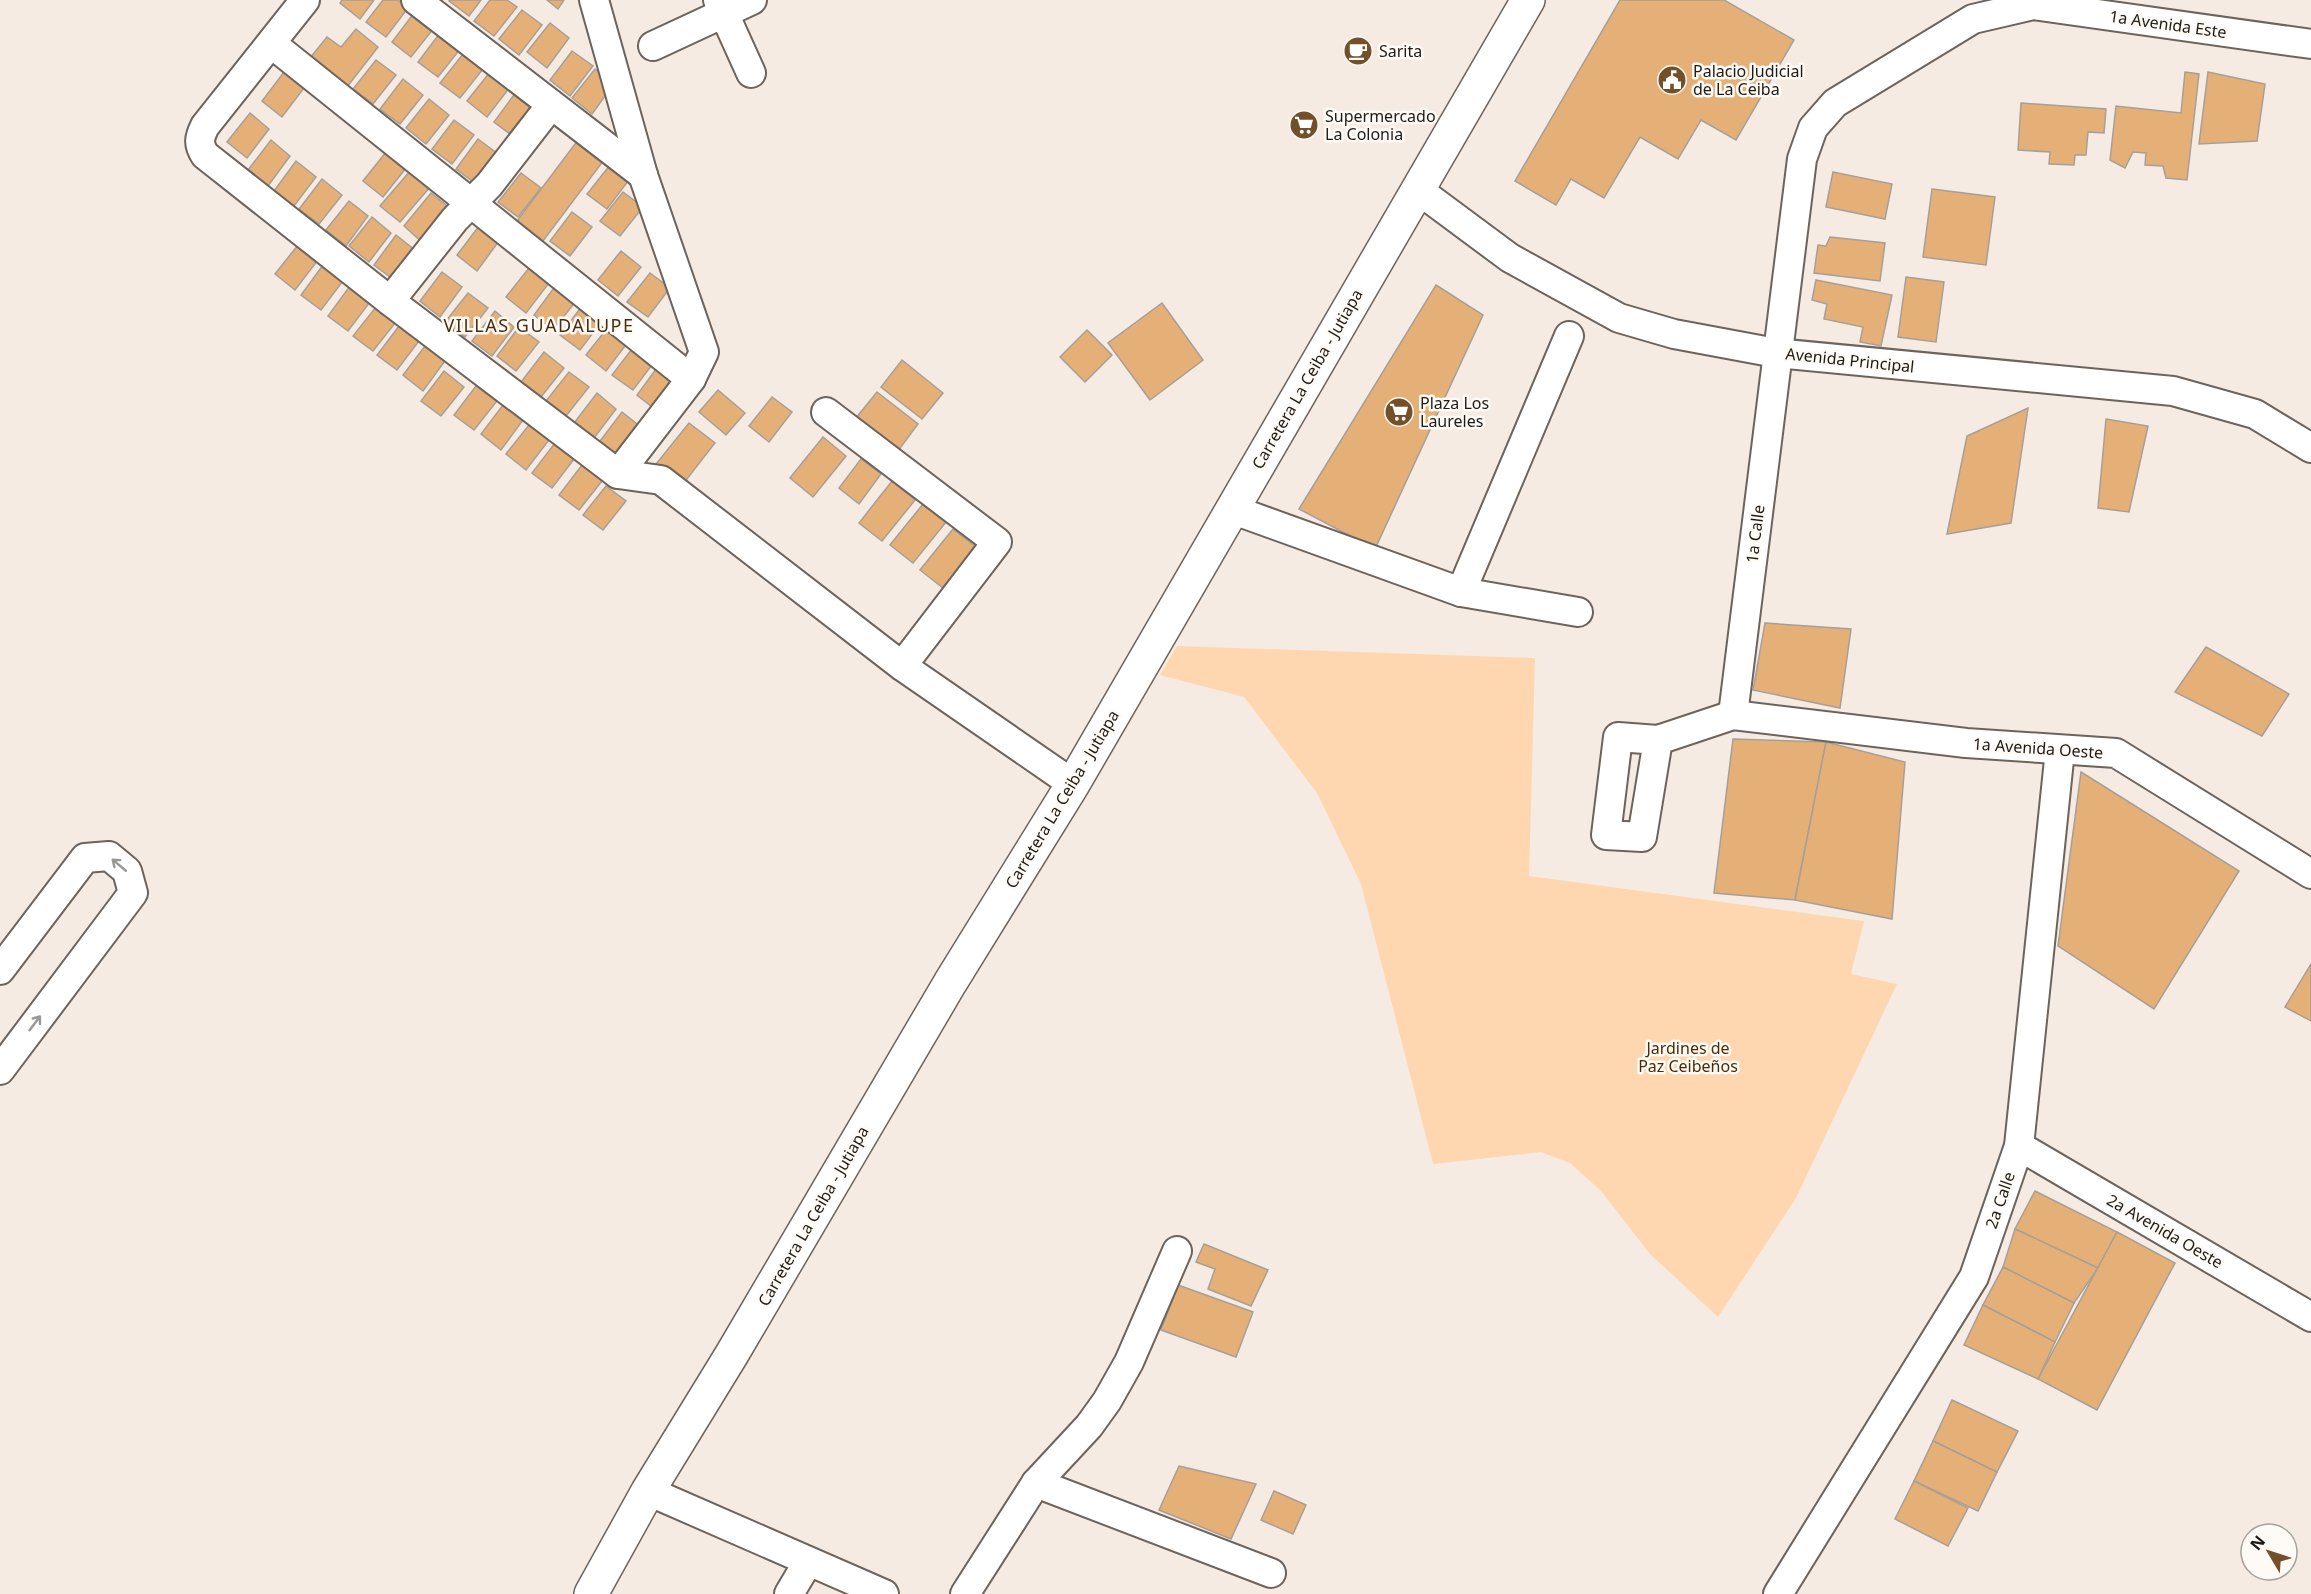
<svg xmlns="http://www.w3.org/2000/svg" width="2311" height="1594" font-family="'Noto Sans',sans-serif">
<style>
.green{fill:#fed7b1}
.building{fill:#e5b078;stroke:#a79f96;stroke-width:1.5}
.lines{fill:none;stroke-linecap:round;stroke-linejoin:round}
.minor-casing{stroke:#6c645c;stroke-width:32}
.major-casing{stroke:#6c645c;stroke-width:36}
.minor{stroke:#fff;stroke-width:28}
.major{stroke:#fff;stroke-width:33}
.oneway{stroke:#9a9897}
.labels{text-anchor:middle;stroke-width:5;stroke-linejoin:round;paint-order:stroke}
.street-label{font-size:16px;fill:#1e1b17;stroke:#fefaf6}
.poi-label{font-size:16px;fill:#1e1b17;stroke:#fefaf6;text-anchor:start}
.park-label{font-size:16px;fill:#4d2b00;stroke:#fefaf6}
.neighbourhood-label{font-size:18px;letter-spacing:1.5px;fill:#492d0e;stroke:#fefaf6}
</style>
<rect width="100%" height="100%" fill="#f5ebe2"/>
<!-- green -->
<path class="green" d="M1177,646L1535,658L1529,876L1864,921L1851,974L1897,984L1796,1198L1718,1317L1650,1254L1601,1191L1570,1163L1541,1152L1433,1164L1361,884L1317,793L1244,697L1160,675Z"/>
<!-- building -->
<g class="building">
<path d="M342,0H374L360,19L340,3Z"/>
<path d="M383,0H398L408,8L386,37L366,22Z"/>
<path d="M450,0H481L469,16L449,1Z"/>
<path d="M490,0H507L517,7L494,36L474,21Z"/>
<path d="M547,0H564L558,9Z"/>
<path d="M1620,0H1724L1794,40L1736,140L1701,120L1678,159L1640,137L1604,198L1571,179L1556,205L1515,181Z"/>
<path d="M522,10L542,25L519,55L499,39Z"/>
<path d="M414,13L434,28L411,57L392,42Z"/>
<path d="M550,23L569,38L547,68L527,52Z"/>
<path d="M356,29L378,47L347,87L310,58L327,37L341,47Z"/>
<path d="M440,33L461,48L438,77L418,62Z"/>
<path d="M572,51L593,66L570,96L550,80Z"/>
<path d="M463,54L483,69L460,98L440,83Z"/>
<path d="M376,60L396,75L373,104L353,89Z"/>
<path d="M595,69L614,84L592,114L572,98Z"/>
<path d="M284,72L304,88L282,117L262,101Z"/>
<path d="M490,72L510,87L487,117L467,101Z"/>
<path d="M2185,72L2199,74L2187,180L2166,178L2163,166L2145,165L2146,153L2133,152L2125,168L2110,160L2116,106L2181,113Z"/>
<path d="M2208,72L2265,84L2257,141L2199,144Z"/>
<path d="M403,79L423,95L400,124L380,109Z"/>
<path d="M516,92L536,108L514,137L494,122Z"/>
<path d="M429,99L449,115L426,144L406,128Z"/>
<path d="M2021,103L2106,109L2104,133L2088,132L2086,155H2075L2074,165L2049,164L2050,152L2018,150Z"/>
<path d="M250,113L269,129L247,158L227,142Z"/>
<path d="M454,120L474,135L452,164L432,149Z"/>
<path d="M478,139L498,154L476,184L456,169Z"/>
<path d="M271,140L290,156L268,186L248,170Z"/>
<path d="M578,140L604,160L543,241L517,221Z"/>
<path d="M386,152L406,168L383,197L363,181Z"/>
<path d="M296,161L316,177L294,206L274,191Z"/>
<path d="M610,165L629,180L607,209L587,194Z"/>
<path d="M410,171L430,187L400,222L380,206Z"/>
<path d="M1833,172L1892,184L1885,219L1826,207Z"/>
<path d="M521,173L541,188L518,217L498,202Z"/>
<path d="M322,179L342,195L319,224L299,209Z"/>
<path d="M1932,189L1995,197L1986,265L1923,257Z"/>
<path d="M623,192L643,207L620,236L600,221Z"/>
<path d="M431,193L452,210L424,244L404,226Z"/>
<path d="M349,201L368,216L346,246L326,230Z"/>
<path d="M572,212L592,227L570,256L550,241Z"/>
<path d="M372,217L391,233L369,262L349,246Z"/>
<path d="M479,226L499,241L477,271L457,255Z"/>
<path d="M396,235L416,251L394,280L374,265Z"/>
<path d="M1830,237L1885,243L1880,281L1814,273L1818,245L1826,246Z"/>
<path d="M298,245L318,260L295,290L275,274Z"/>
<path d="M621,251L641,267L618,296L598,280Z"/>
<path d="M323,265L343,281L321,310L301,295Z"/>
<path d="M529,268L549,283L526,313L506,297Z"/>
<path d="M442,272L462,287L440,317L420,301Z"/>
<path d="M650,273L670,288L648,317L627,302Z"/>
<path d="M1906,277L1944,282L1936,342L1898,337Z"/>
<path d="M1816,280L1892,295L1881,346L1860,342L1863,327L1824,319L1827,304L1812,300Z"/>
<path d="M556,285L576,301L553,330L534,315Z"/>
<path d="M1436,285L1483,315L1375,549L1299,509Z"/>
<path d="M350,286L370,302L348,331L328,316Z"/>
<path d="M468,293L488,308L465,337L445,322Z"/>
<path d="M1162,303L1203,360L1150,400L1108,343Z"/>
<path d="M582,306L602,321L580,350L560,335Z"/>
<path d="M376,307L396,322L373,351L353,336Z"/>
<path d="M495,311L514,327L492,356L472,341Z"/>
<path d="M399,326L419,341L397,370L377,355Z"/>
<path d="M609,326L628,342L606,371L586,355Z"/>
<path d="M519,327L539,342L516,371L497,356Z"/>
<path d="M1087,330L1112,355L1085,382L1060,357Z"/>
<path d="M635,345L655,361L633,390L612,375Z"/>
<path d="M425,346L445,361L423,391L403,375Z"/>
<path d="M544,352L564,368L541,397L521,382Z"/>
<path d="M902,360L943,393L922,419L881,387Z"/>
<path d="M659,365L679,381L656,410L637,395Z"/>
<path d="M444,371L464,387L441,416L421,401Z"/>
<path d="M569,372L589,387L566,416L546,401Z"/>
<path d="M476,386L497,401L474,430L454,415Z"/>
<path d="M718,390L745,413L726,435L699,412Z"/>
<path d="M877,392L918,424L898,451L856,418Z"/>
<path d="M597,393L616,409L594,438L574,423Z"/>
<path d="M772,397L792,412L769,442L749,426Z"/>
<path d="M503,405L523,420L501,450L481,434Z"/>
<path d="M2028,408L2011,523L1947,534L1967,436Z"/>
<path d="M622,412L642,428L620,457L600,441Z"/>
<path d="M2106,419L2148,426L2129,512L2098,508Z"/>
<path d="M689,423L715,443L683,484L656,464Z"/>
<path d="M529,425L549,440L526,470L506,454Z"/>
<path d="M823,437L846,456L813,497L790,478Z"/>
<path d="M555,443L574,459L552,488L532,473Z"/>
<path d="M861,459L881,474L859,504L839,488Z"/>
<path d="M582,465L602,481L579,510L559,495Z"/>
<path d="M892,481L915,500L882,541L859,523Z"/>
<path d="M606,486L626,501L603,530L583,515Z"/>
<path d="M923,504L946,522L913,563L890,545Z"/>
<path d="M953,529L976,547L943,588L920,570Z"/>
<path d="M1765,623L1851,629L1840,708L1753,690Z"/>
<path d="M2206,647L2289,694L2262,736L2175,692Z"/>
<path d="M1733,739L1826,742L1795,900L1714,893Z"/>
<path d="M1826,742L1905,762L1892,919L1795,900Z"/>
<path d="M2081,772L2239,871L2154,1009L2058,946Z"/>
<path d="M2311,964V1021L2285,1007Z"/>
<path d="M2035,1191L2117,1232L2098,1268L2015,1229Z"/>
<path d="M2015,1229L2098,1268L2074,1303L2003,1267Z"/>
<path d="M2117,1232L2175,1263L2097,1410L2038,1379Z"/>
<path d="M1204,1244L1268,1270L1251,1306L1208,1289L1215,1269L1196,1262Z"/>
<path d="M2003,1267L2074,1303L2055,1342L1983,1305Z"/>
<path d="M1178,1285L1253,1312L1236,1357L1161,1330Z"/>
<path d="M1983,1305L2055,1342L2038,1379L1964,1345Z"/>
<path d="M1952,1400L2018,1431L1997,1472L1933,1441Z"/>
<path d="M1933,1441L1997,1472L1978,1511L1914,1481Z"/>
<path d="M1179,1466L1256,1484L1231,1539L1159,1510Z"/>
<path d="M1914,1481L1968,1508L1948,1546L1895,1519Z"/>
<path d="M1274,1491L1306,1505L1293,1534L1261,1520Z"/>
</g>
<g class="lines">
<!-- minor casing -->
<g class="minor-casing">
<g id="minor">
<path d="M305,0L205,126C199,138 198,144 205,155L390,301L618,474L661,480L902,666L1073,784"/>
<path d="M416,0L643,175"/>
<path d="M594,0L643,175L704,352L691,379L618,474"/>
<path d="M718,0L751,73"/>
<path d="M272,44L691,379"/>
<path d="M653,46L752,0"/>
<path d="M1417,189L1510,258L1619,318L1674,334L1776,353L2173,391L2255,414L2311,448"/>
<path d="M390,301L455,219L489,185L551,105"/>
<path d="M1569,336L1461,592L1578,612"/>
<path d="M826,412L997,542L902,666"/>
<path d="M1231,509L1461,592"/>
<path d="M1733,715L1802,159L1813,128L1835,103L1973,19L2033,5L2311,44"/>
<path d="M1658,740L1642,837L1606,835L1618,737L1658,740L1733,715L1966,743L2116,753L2311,874"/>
<path d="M0,970L85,858L109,856L127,871L133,893L0,1070"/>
<path d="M2019,1146L2311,1317"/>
<path d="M1036,1483L1271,1573"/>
<path d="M648,1491L884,1594"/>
<path d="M789,1594L808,1562"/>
<path d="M965,1594L1036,1483L1089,1426L1107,1401L1129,1362L1177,1251"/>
<path d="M1778,1594L1974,1277L2019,1146L2060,750"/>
</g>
</g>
<!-- major casing -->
<g class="major-casing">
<path id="major" d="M591,1594L648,1491L732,1354L950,983L1073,784L1528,0"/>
</g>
<!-- minor -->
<use href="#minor" class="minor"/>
<!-- major -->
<use href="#major" class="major"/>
</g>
<!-- one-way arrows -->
<defs><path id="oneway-shaft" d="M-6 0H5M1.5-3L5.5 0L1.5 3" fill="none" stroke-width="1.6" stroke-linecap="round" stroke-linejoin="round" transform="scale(1.5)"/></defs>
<g class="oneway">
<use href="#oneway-shaft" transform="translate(119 865) rotate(-140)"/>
<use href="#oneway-shaft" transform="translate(35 1023) rotate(-53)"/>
</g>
<!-- icons -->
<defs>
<g id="cafe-disc" transform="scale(1.5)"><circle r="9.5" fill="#735029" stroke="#fefaf6"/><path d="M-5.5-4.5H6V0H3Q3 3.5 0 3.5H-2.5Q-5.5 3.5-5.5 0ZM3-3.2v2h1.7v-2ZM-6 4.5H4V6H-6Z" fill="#fff"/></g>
<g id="civic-disc" transform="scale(1.5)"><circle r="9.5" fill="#735029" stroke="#fefaf6"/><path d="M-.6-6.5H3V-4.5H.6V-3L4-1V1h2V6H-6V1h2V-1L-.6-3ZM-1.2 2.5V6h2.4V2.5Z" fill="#fff"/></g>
<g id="supermarket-disc" transform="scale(1.5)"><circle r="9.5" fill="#735029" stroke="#fefaf6"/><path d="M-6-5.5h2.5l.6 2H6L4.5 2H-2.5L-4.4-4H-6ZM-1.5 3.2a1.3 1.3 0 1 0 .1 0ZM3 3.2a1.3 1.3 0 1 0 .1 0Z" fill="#fff"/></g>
</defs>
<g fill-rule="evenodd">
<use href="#cafe-disc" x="1358" y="51"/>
<use href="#civic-disc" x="1672" y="80"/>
<use href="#supermarket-disc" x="1304" y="125"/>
<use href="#supermarket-disc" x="1399" y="412"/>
</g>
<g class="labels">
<!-- street labels -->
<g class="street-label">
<text transform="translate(2168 24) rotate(8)" y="6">1a Avenida Este</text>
<text transform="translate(1850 360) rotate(6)" y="6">Avenida Principal</text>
<text transform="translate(1307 379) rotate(-60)" y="6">Carretera La Ceiba - Jutiapa</text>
<text transform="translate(1755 534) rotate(-83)" y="6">1a Calle</text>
<text transform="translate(2038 748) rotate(4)" y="6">1a Avenida Oeste</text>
<text transform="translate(1062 799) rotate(-59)" y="6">Carretera La Ceiba - Jutiapa</text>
<text transform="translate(2000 1200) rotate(-71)" y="6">2a Calle</text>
<text transform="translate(813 1216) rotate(-60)" y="6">Carretera La Ceiba - Jutiapa</text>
<text transform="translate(2165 1231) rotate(30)" y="6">2a Avenida Oeste</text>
</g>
<!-- poi labels -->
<g class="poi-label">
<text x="1379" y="57">Sarita</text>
<text x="1693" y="77">Palacio Judicial<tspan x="1693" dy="18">de La Ceiba</tspan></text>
<text x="1325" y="122">Supermercado<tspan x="1325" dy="18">La Colonia</tspan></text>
<text x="1420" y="409">Plaza Los<tspan x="1420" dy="18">Laureles</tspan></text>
</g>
<!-- park labels -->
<g class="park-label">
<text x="1688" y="1054">Jardines de<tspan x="1688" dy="18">Paz Ceibeños</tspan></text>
</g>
<!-- neighbourhood labels -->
<g class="neighbourhood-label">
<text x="539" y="332">VILLAS GUADALUPE</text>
</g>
</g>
<!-- north arrow -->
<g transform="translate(2269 1552) rotate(309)"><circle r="28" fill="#fefaf6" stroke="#a4a19d" stroke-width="1.5"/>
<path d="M0-4.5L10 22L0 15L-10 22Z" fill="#735029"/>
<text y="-9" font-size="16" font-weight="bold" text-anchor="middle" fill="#1e1b17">N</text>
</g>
</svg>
